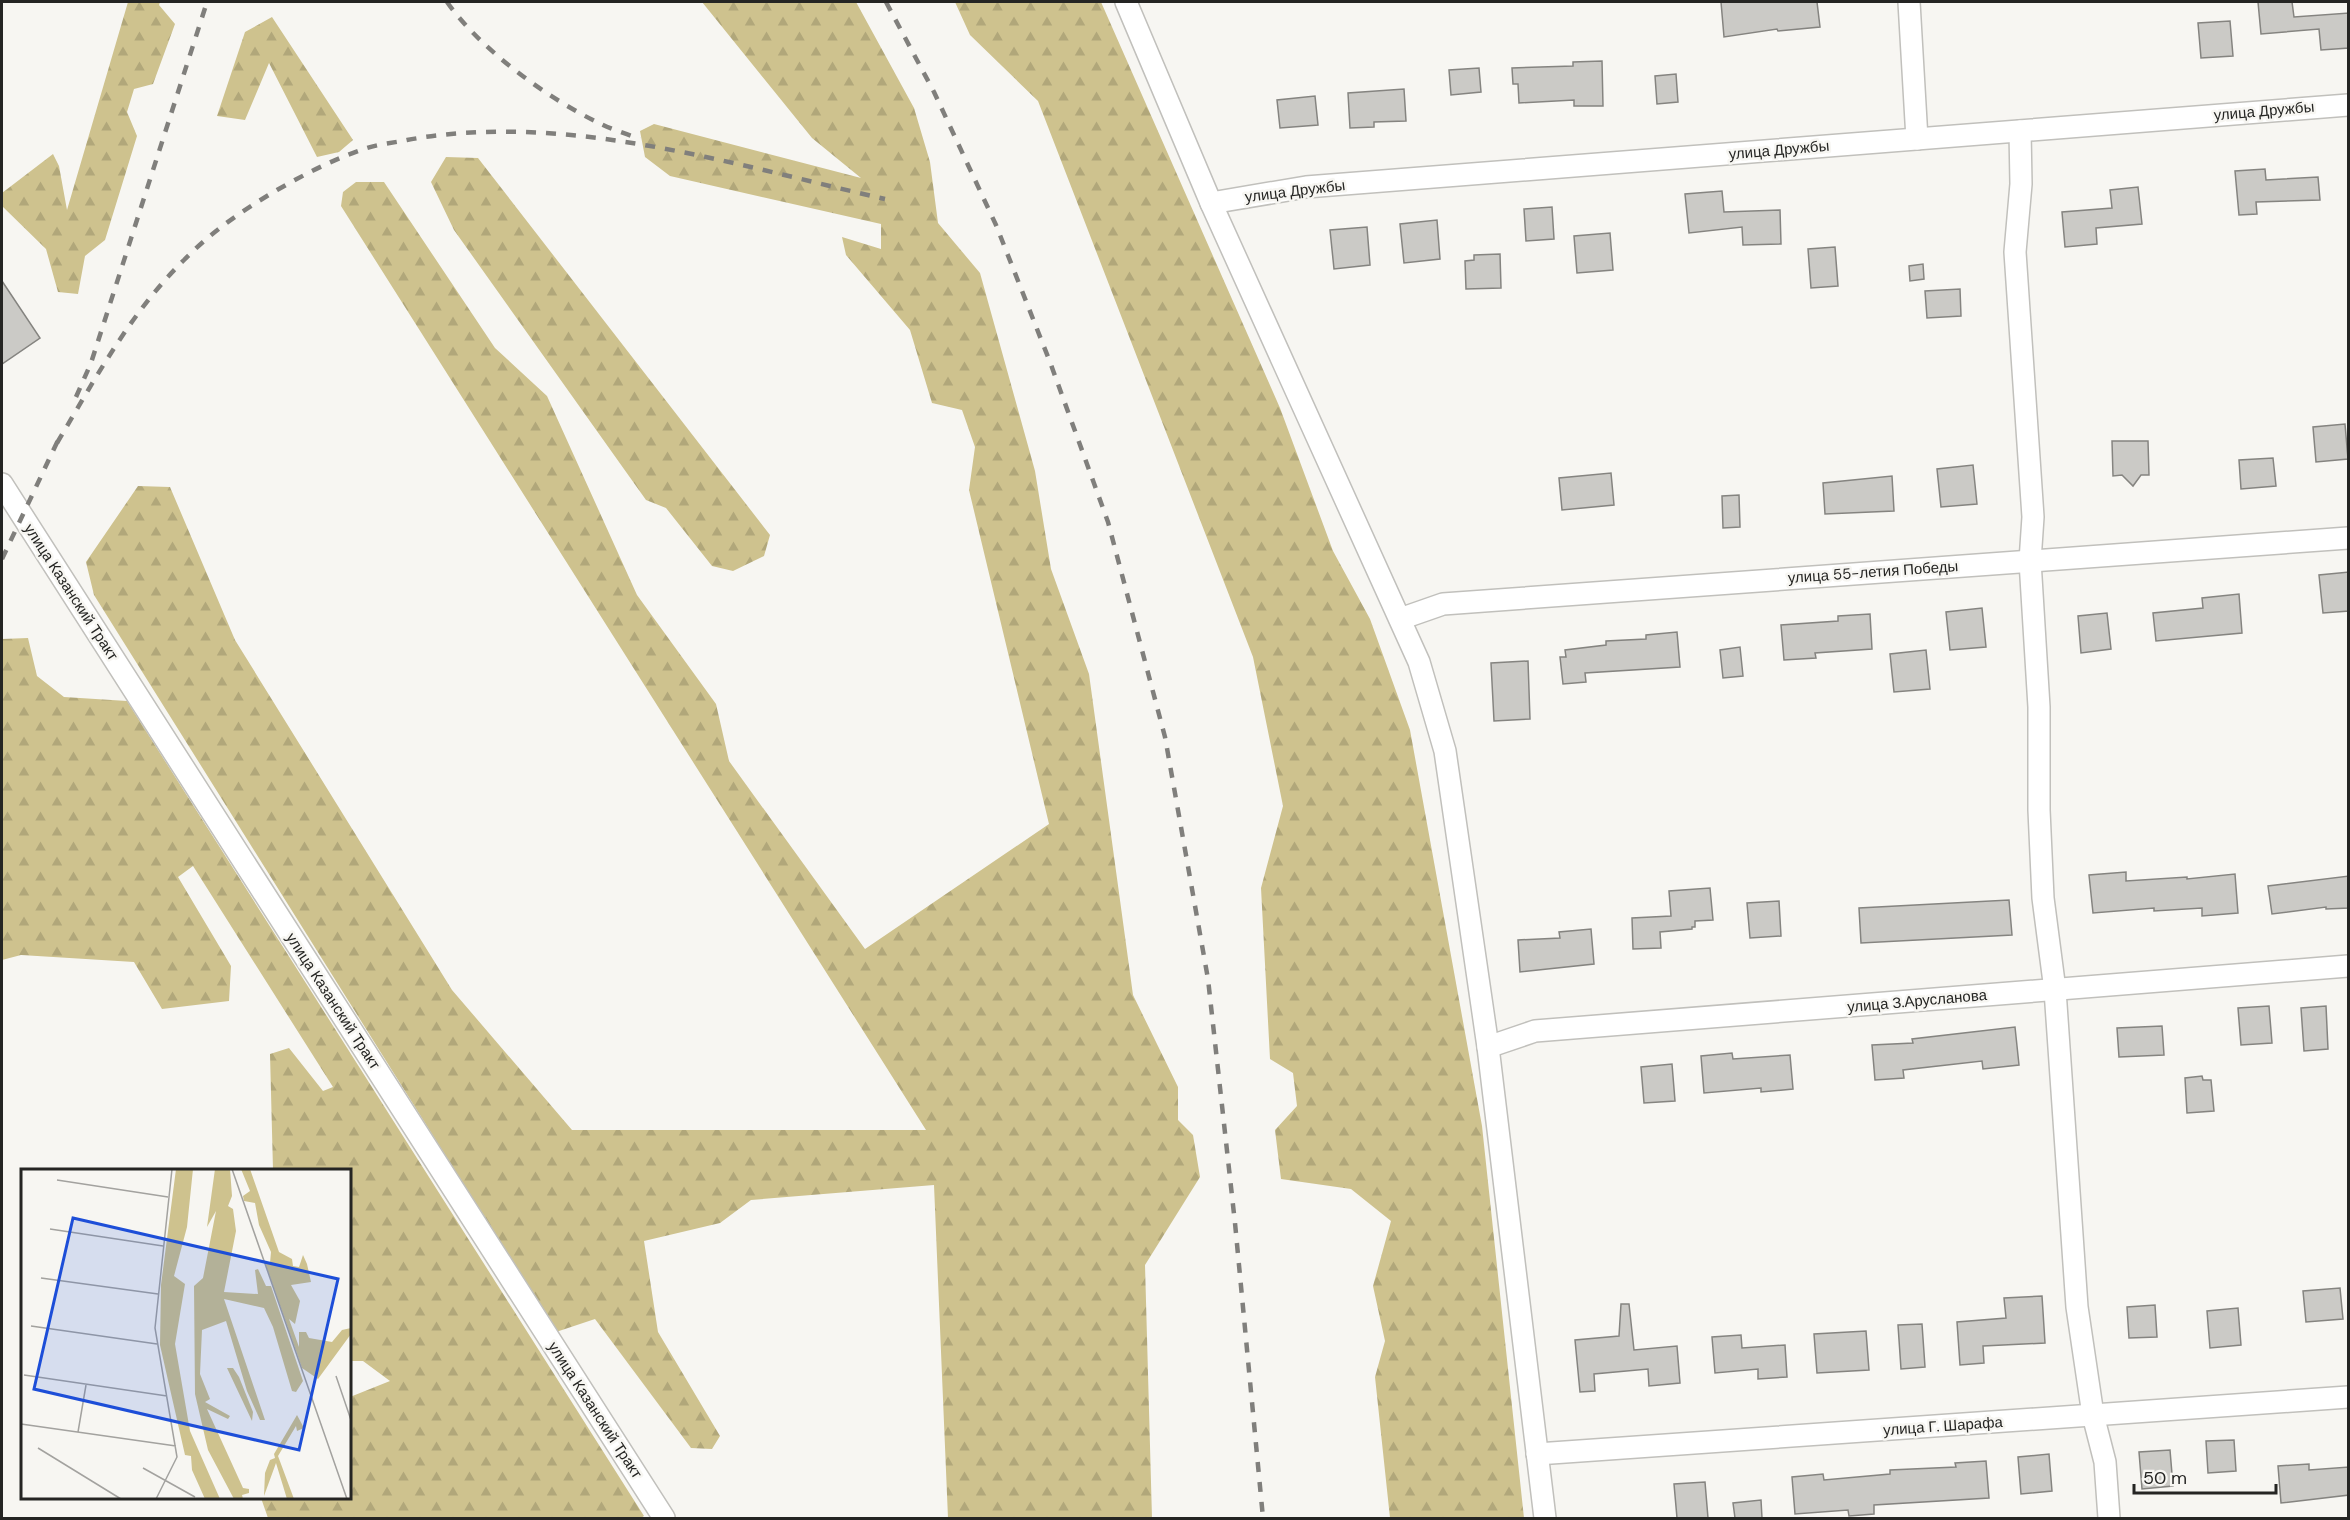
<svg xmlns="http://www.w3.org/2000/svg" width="2350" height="1520" font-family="'DM Sans',sans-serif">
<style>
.forest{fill:url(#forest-firs)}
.building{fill:#cbcac6;stroke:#858480;stroke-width:1.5}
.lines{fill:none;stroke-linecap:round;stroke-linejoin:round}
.minor-casing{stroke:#c1c0bc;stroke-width:24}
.minor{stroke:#fff;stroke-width:21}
.rail{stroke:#807f7c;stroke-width:4.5;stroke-dasharray:10 10;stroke-linecap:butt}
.labels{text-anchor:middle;stroke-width:5;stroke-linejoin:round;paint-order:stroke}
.street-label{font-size:15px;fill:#252523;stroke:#f7f6f2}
.inset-road{fill:none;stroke:#a3a29f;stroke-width:1.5}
.view{fill:#1d4ed8;fill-opacity:0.15;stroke:#1d4ed8;stroke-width:3}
.inset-edge{fill:none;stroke:#252523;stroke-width:3}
</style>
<defs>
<pattern id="forest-firs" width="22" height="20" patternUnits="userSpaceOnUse" patternTransform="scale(1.5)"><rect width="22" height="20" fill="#cec28e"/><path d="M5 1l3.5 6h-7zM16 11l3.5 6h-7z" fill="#b1a77a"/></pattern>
</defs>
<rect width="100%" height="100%" fill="#f7f6f2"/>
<!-- forest -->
<g class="forest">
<path d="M128,2H160L159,5L175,24L153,84L134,89L127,112L137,136L105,240L85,256L78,294L58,292L46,249L2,206V193L53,154L59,166L67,210Z"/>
<path d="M702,2H856L914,108L930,162L938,223L980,273L1035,471L1051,569L1089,674L1133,995L1178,1087V1120L1193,1135L1200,1177L1145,1265L1152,1518H948L934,1185L751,1200L720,1223L644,1241L658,1332L720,1436L712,1449L691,1448L595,1319L556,1332L94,595L86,562L138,486L170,487L235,640L452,990L572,1130H926L341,206L343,192L356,182H384L495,348L547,396L637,595L716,704L729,761L865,949L1049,824L969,490L975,447L962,410L932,403L910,330L846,255L842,237L881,249V224L670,176L645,157L640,131L654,124L861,178L812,138Z"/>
<path d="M955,2H1101L1280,408L1333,551L1370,619L1410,730L1482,1126L1524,1518H1390L1375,1377L1385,1341L1373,1286L1391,1221L1351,1189L1281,1179L1275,1130L1297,1106L1293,1073L1270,1059L1261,888L1283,806L1253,657L1038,101L970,35Z"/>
<path d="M272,17L353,140L339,152L317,157L269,63L245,120L217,116L245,32Z"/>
<path d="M446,157L478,158L770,535L764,556L733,571L712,566L666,508L646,500L454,230L431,182Z"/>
<path d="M28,638L37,676L64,697L127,701L644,1516L641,1518H268L261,1498H350V1397L390,1381L363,1361H350V1170H273L270,1054L289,1048L323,1091L333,1087L193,866L178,877L231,966L229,1001L162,1009L134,962L21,955L2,960V639Z"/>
</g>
<!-- building -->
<g class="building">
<path d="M1721,2H1817L1820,27L1778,31L1777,29L1724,37Z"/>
<path d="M2258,2H2292L2294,17L2349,13V48L2321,50L2319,29L2261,34Z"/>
<path d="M2230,21L2233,56L2201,58L2198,23Z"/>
<path d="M1602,61L1603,106H1574V100L1519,103L1518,84H1513L1512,68L1573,66V62Z"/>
<path d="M1479,68L1481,92L1451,95L1449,70Z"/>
<path d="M1676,74L1678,102L1657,104L1655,76Z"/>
<path d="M1404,89L1406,121L1374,122V127L1350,128L1348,93Z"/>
<path d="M1315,96L1318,125L1280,128L1277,100Z"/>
<path d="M2265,169L2266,180L2318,177L2320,200L2256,202L2257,214L2239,215L2235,171Z"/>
<path d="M2138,187L2142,224L2096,228L2097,244L2065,247L2062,212L2112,208L2110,190Z"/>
<path d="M1722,191L1724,212L1780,210L1781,244L1743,245L1742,227L1689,233L1685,194Z"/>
<path d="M1552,207L1554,239L1526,241L1524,209Z"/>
<path d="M1437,220L1440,259L1404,263L1400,224Z"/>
<path d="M1367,227L1370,265L1334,269L1330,230Z"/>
<path d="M1610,233L1613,270L1577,273L1574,236Z"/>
<path d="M1835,247L1838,286L1811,288L1808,249Z"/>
<path d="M1500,254L1501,288L1466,289L1465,261L1474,260V255Z"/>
<path d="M1923,264L1924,279L1910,281L1909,266Z"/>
<path d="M2,281L40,338L2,364Z"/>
<path d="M1960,289L1961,316L1927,318L1925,291Z"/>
<path d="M2345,424L2348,459L2316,462L2313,427Z"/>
<path d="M2112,441H2148L2149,475H2141L2133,486L2122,475L2113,476Z"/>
<path d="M2273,458L2276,486L2241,489L2239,460Z"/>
<path d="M1973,465L1977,504L1941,507L1937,469Z"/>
<path d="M1611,473L1614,505L1562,510L1559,478Z"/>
<path d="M1892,476L1894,511L1825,514L1823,483Z"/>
<path d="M1739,495L1740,527L1723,528L1722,496Z"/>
<path d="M2349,572V611L2323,613L2319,575Z"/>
<path d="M2239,594L2242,633L2156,641L2153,613L2203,608L2202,598Z"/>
<path d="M1982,608L1986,647L1950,650L1946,612Z"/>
<path d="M2107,613L2111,649L2081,653L2078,616Z"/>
<path d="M1870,614L1872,649L1815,653L1816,658L1784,660L1781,625L1838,621V616Z"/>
<path d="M1677,632L1680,667L1585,673L1586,682L1563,684L1560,657H1566L1565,650L1606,645V641L1646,639V635Z"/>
<path d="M1740,647L1743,676L1723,678L1720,650Z"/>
<path d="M1926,650L1930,689L1894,692L1890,654Z"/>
<path d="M1528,661L1530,719L1494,721L1491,663Z"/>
<path d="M2126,872V881L2187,877V879L2235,874L2238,913L2202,916V908L2154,911V908L2093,913L2089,875Z"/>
<path d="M2349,876V908L2326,909V907L2272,914L2268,886Z"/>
<path d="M1710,888L1713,920L1695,921V927H1692V929L1660,932L1661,948L1633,949L1632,918L1671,916L1669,891Z"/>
<path d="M2009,900L2012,935L1861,943L1859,908Z"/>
<path d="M1779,901L1781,936L1750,938L1747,903Z"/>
<path d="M1591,929L1594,964L1520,972L1518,940L1560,938L1559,932Z"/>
<path d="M2269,1006L2272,1043L2241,1045L2238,1008Z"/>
<path d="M2326,1006L2328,1049L2304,1051L2301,1008Z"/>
<path d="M2162,1026L2164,1055L2119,1057L2117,1028Z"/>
<path d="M2015,1027L2019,1065L1983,1069L1982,1061L1903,1070L1904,1078L1875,1080L1872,1045L1913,1043L1912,1039Z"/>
<path d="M1732,1053L1733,1059L1790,1055L1793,1089L1761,1092V1088L1704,1093L1701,1056Z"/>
<path d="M1672,1064L1675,1101L1644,1103L1641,1067Z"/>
<path d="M2202,1076L2203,1080H2211L2214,1111L2187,1113L2185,1078Z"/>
<path d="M2340,1288L2343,1319L2306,1322L2303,1291Z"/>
<path d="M2042,1296L2045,1343L1983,1346L1984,1363L1960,1365L1957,1322L2006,1318L2004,1298Z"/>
<path d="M1621,1304H1629L1634,1350L1677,1346L1680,1383L1649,1386L1648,1369L1594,1374L1595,1391L1580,1392L1575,1340L1619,1336Z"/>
<path d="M2155,1305L2157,1337L2129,1338L2127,1307Z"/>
<path d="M2238,1308L2241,1345L2210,1348L2207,1311Z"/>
<path d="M1922,1324L1925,1367L1901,1369L1898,1325Z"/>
<path d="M1866,1331L1869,1370L1817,1373L1814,1334Z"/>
<path d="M1741,1335L1742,1348L1785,1345L1787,1377L1758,1379V1369L1715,1373L1712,1337Z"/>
<path d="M2234,1440L2236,1471L2208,1473L2206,1441Z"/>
<path d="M2170,1450L2173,1486L2142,1489L2139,1452Z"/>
<path d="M2049,1454L2052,1491L2021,1494L2018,1457Z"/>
<path d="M1986,1461L1989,1498L1874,1505V1514L1849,1516L1848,1510L1795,1514L1792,1477L1823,1474L1824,1480L1890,1474V1470L1956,1467L1955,1463Z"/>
<path d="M2309,1464V1470L2349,1467V1495L2281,1503L2278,1466Z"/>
<path d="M1705,1482L1708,1518H1677L1674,1484Z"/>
<path d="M1761,1500L1762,1518H1735L1733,1503Z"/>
</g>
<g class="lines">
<!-- minor casing -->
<g class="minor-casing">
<g id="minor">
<path d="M1126,2L1211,203L1419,662L1445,751L1488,1047L1545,1518"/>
<path d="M1909,2L1917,139"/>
<path d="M2020,131L2021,184L2015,252L2033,517L2030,561L2039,707V810L2043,898L2055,990L2077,1307L2093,1415L2105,1462L2109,1518"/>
<path d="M1211,203L1306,187L2348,105"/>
<path d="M2,484L664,1518"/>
<path d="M1400,619L1443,604L2348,538"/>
<path d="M1488,1047L1535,1031L2348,966"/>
<path d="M1537,1454L2348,1397"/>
</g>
</g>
<!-- minor -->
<use href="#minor" class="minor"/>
<!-- rail -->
<g class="rail">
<path d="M447,2C481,50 548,99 601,124C613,130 627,134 640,139"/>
<path d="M886,2L934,92L996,225L1050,362L1108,522L1165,737L1208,979L1235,1223L1263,1518"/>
<path d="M76,397L91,363L207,2"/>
<path d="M57,443C95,379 131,312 184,260C211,232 243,210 277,190C305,174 334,159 364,149C378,144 393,143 407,140C564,111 731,164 885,199"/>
<path d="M2,559L60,436"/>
</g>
</g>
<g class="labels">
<!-- street labels -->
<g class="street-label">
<text transform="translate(2264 111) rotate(-5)" y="5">улица Дружбы</text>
<text transform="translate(1779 150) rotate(-5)" y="5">улица Дружбы</text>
<text transform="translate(1295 191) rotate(-7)" y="5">улица Дружбы</text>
<text transform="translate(1873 572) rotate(-4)" y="5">улица 55-летия Победы</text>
<text transform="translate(71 592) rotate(57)" y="5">улица Казанский Тракт</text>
<text transform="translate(333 1001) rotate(57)" y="5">улица Казанский Тракт</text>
<text transform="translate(1917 1001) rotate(-5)" y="5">улица З.Арусланова</text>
<text transform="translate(595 1410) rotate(57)" y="5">улица Казанский Тракт</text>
<text transform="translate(1943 1426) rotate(-4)" y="5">улица Г. Шарафа</text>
</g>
</g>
<!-- overview -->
<g transform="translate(21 1169)">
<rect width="330" height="330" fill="#f7f6f2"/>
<path d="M155,0H172L166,58L153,107L164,115L154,175L169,262L199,330H184L171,301L170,287L164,286L139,176L140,116ZM194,0H209L211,27L207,37L212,40L215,62L203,123L237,125L234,101L237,100L245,117H250L282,212L275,223L271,222L252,158L243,139L203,130L244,251H239L226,222L205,152L181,161L179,205L189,230L184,233L209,247L207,250L186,240L222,319L228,320V324L221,326L222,330H213L187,281L174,225L173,117L182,109L195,42L186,58ZM220,0H229L258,83L271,90L272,97L278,98L282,86L286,95L290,113L270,116L279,132L274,155L268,150L278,178V163H285L288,169L311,173L321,161L330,159V165L297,210L281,199L244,94H249L250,83L238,56L234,34L223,32L222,27L229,22ZM206,199H212L218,208L232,243L231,252ZM276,246L283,259L276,262L275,257L257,287L273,330H266L255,294L243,327L244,304L249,291L254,289L253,285Z" fill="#cec28e"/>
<path class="inset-road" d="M211,0L326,330M36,11L147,28M29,60L142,77M20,109L137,125M10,157L136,175M3,206L146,227M315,207L330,251M0,255L155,277M57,263L65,216M17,279L100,330M122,299L174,328M135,330L156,288L134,159L151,0"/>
<path class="view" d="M52,49L317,110L278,281L13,220Z"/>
<rect width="330" height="330" class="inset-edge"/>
</g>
<!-- border -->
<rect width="2350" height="1520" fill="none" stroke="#252523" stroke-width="6"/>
<!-- scale -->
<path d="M2134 1484v9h142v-9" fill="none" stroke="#252523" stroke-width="3"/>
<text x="2143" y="1484" font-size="18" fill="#252523" stroke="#f7f6f2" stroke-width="4.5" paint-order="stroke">50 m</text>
</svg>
